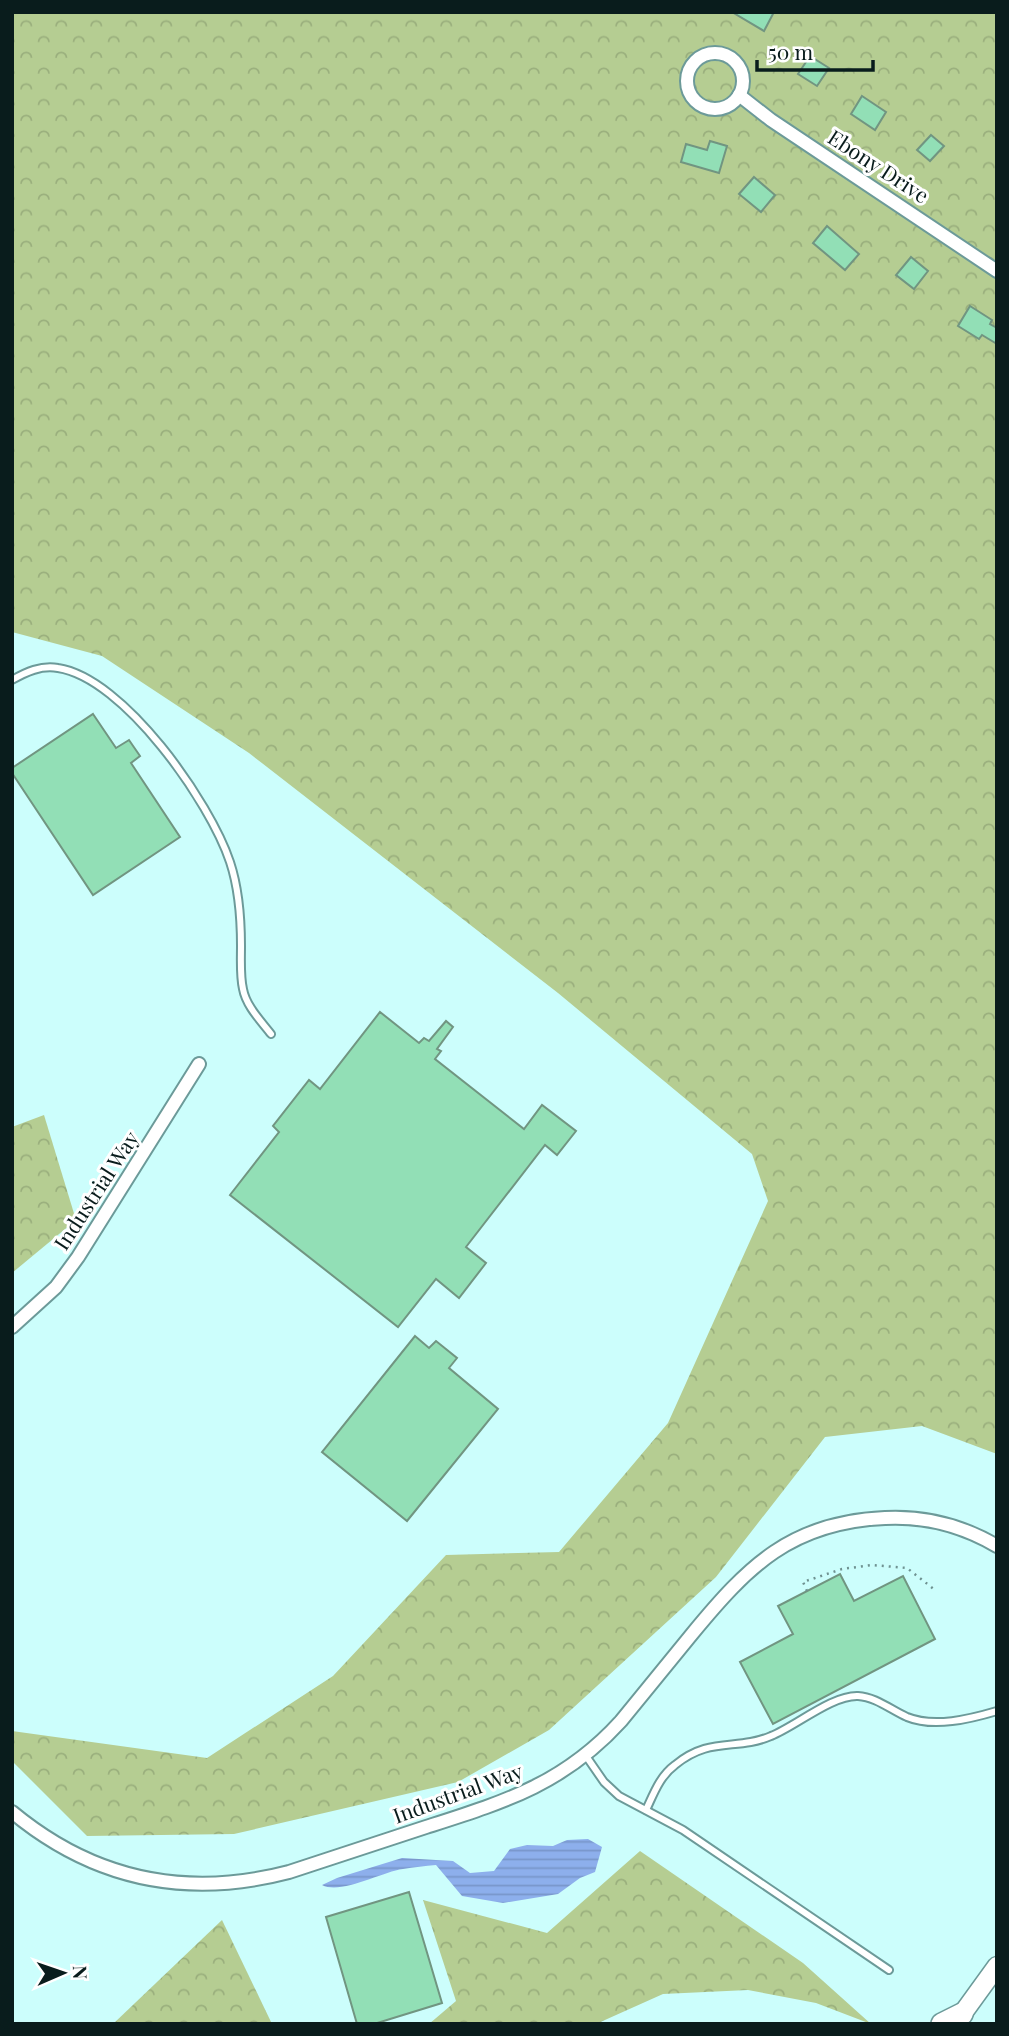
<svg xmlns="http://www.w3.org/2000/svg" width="1009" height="2036" font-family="'Playfair Display',serif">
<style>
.forest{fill:url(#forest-crowns)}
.water{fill:url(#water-rules)}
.building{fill:#92dfb6;stroke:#719581;stroke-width:2}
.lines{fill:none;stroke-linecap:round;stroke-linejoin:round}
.lane-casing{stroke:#6c9a99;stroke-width:10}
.street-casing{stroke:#6c9a99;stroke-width:16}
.secondary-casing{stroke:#6c9a99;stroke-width:21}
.highway-casing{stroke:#6c9a99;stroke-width:24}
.path{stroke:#6f9291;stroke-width:2.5;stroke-dasharray:2 5;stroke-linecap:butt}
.lane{stroke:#fff;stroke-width:6}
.street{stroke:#fff;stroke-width:12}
.secondary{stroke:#fff;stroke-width:18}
.highway{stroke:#fff;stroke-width:21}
.labels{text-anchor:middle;stroke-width:6;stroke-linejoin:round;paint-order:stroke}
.street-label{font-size:21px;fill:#091c1c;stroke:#fff}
</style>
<defs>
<pattern id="forest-crowns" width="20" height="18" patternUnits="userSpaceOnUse" patternTransform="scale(1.75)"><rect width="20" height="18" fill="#b5cd92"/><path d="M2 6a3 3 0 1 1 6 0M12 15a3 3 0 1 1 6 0" fill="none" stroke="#9aaf7d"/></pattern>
<pattern id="water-rules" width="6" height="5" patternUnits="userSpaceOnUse" patternTransform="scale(1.75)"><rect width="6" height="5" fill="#8dafec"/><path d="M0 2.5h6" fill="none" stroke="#7896ca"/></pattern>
</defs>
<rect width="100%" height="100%" fill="#ccfefc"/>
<!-- forest -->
<g class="forest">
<path d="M12,12H997V1454L922,1426L825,1437L716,1577L549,1730L458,1782L234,1834L87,1836L12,1761V1731L207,1758L333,1676L446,1555L559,1552L668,1423L768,1201L752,1154L558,993L249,753L102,656L12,632Z"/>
<path d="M44,1115L76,1220L12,1273V1127Z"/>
<path d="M640,1851L803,1963L871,2024L816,2003L748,1990L663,1994L596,2024H429L456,2001L423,1900L547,1933Z"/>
<path d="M222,1920L272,2024H113Z"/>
</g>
<!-- water -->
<path class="water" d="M588,1839L602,1847L595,1872L580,1878L558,1894L503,1903L462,1896L436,1865C425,1866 414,1867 403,1869C381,1872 341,1895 322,1885L337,1878L402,1858L453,1861L470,1873L494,1871L510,1849L527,1845L553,1846L567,1840Z"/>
<!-- building -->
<g class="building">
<path d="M732,12H774L764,31Z"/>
<path d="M810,56L829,68L817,86L798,74Z"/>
<path d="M862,96L886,112L875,130L851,114Z"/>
<path d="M931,135L944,146L930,161L917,150Z"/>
<path d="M710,141L727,146L719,173L681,162L686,144L707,150Z"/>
<path d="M754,177L775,195L761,212L739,194Z"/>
<path d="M827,226L859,254L845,270L813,243Z"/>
<path d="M911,257L928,271L914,289L896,275Z"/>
<path d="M970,306L992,320L990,324L997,328V344L982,335L979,339L958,326Z"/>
<path d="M93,714L116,748L129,740L140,756L131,763L180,837L93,895L12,773V768Z"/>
<path d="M380,1012L419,1043L424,1038L429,1041L446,1021L453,1027L437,1049L441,1051L435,1059L524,1129L542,1105L576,1131L557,1155L545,1145L466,1247L486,1263L459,1298L436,1279L398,1327L230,1195L279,1132L273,1126L309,1080L320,1089Z"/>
<path d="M415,1336L429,1348L436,1341L457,1358L449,1368L498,1409L407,1521L322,1452Z"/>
<path d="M840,1574L854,1601L903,1576L935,1639L773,1724L740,1662L793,1634L778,1606Z"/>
<path d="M409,1892L442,2003L374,2024H357L326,1917Z"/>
</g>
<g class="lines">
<!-- lane casing -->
<g class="lane-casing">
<g id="lane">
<path d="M12,680C26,672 41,665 58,668C124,678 210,802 230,862C239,889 241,918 241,946C241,960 240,976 243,989C246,1006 261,1021 271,1034"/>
<path d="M586,1756L604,1782L619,1796L683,1830L889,1970"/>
<path d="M646,1810C654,1793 660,1776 675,1765C710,1736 736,1751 771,1736C796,1726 832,1695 858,1696C876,1697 891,1710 907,1717C934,1728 970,1719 997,1711"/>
</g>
</g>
<!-- street casing -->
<g class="street-casing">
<g id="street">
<circle cx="715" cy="81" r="28"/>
<path d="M739,95L771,120L997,271"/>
<path d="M12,1327L56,1287L78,1257L199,1064"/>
<path d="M12,1812C94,1880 186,1899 289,1872C335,1857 381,1842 426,1827C504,1802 564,1784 621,1721C645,1692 668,1663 692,1634C748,1566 791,1522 885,1518C924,1516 963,1526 997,1546"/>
</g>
</g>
<!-- secondary casing -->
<g class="secondary-casing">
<path id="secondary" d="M955,2024L997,1966"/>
</g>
<!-- highway casing -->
<g class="highway-casing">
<path id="highway" d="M942,2024L962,2014"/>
</g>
<!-- path -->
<path class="path" d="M807,1591L803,1582L842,1569L872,1565L907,1568L935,1590"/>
<!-- lane -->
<use href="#lane" class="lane"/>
<!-- street -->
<use href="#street" class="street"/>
<!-- secondary -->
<use href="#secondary" class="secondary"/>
<!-- highway -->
<use href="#highway" class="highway"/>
</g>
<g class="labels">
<!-- street labels -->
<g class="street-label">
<text transform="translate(878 167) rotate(33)" y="7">Ebony Drive</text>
<text transform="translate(97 1191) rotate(-57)" y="7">Industrial Way</text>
<text transform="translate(458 1794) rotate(-20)" y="7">Industrial Way</text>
</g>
</g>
<!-- border -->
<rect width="1009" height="2036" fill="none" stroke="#091c1c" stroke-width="28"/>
<!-- north arrow -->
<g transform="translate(63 1973) rotate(88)" stroke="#ffffff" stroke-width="5" paint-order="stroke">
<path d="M0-5L12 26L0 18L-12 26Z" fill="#091c1c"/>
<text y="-10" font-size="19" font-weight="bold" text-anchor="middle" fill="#091c1c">N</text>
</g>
<!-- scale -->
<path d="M757 60v10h116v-10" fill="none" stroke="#091c1c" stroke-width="3.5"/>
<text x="768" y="60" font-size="21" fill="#091c1c" stroke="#ffffff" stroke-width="5" paint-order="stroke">50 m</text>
</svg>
